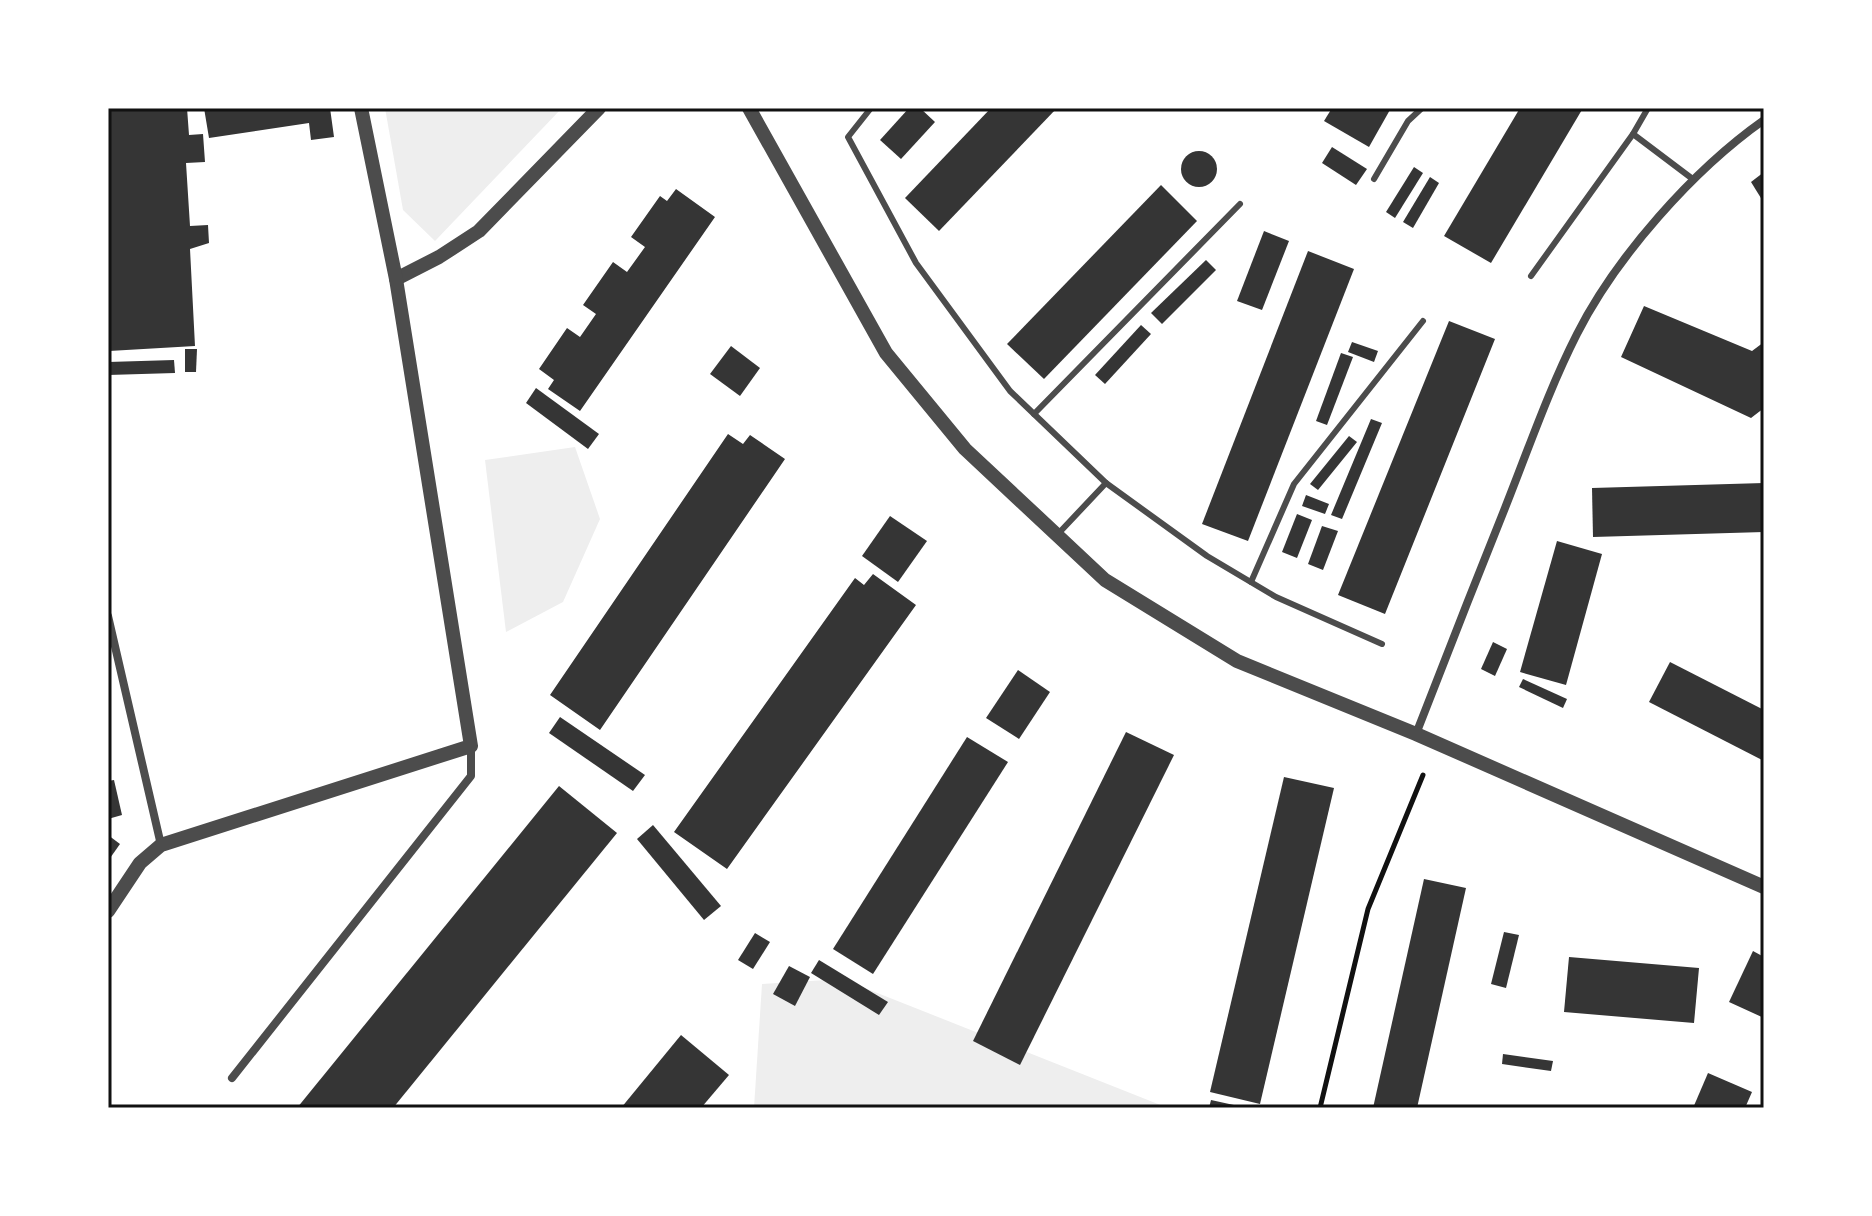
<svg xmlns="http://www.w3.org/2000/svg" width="1872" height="1216" font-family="Figtree,sans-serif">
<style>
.green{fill:#eee}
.building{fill:#353535}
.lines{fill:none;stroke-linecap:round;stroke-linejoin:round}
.path{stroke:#111;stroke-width:5}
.service{stroke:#4c4c4c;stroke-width:6}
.minor{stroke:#4c4c4c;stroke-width:8}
.tertiary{stroke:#4c4c4c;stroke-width:14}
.neatline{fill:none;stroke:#111;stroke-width:3}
</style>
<rect width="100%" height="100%" fill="#fff"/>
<!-- green -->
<g class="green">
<path d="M385,108H562L435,241L403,210Z"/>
<path d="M575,447L600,519L563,602L506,632L485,460Z"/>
<path d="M842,979L1168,1108H754L762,984Z"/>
</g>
<!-- building -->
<g class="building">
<path d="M108,108H187L189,135L203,134L205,162L186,163L190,226L208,225L209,243L190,249L195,346L109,351Z"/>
<path d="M204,108H330L334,137L311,140L309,123L209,138Z"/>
<path d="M909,108H920L935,122L901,159L880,140Z"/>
<path d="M991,108H1057L939,231L905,198Z"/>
<path d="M1332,108H1391L1369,147L1324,121Z"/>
<path d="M1520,108H1583L1491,263L1444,236Z"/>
<path d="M1332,147L1367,169L1356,185L1322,163Z"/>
<circle cx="1199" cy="169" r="18"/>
<path d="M1414,167L1423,173L1395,218L1386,212Z"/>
<path d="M1764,172V203L1751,182Z"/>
<path d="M1430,177L1439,183L1413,228L1403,222Z"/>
<path d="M1161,185L1197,221L1044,379L1007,344Z"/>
<path d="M676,189L715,217L580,411L548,389L554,380L539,369L567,328L580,337L596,314L583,305L613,262L627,272L645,247L631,237L660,196L667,201Z"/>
<path d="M1264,231L1289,241L1262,310L1237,301Z"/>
<path d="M1308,251L1354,269L1248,541L1202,524Z"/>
<path d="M1206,260L1216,270L1162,324L1151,313Z"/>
<path d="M1644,306L1752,351L1764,342V408L1751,418L1621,357Z"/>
<path d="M1449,321L1495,339L1385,614L1338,595Z"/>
<path d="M1141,325L1151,334L1105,384L1095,375Z"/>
<path d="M1352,342L1378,351L1374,362L1348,352Z"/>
<path d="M731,346L760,368L740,396L710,374Z"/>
<path d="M185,349H197L196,372H185Z"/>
<path d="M1341,353L1353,357L1327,425L1316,421Z"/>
<path d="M174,360L175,373L108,375V362Z"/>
<path d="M536,388L599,434L588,449L526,403Z"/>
<path d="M1371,419L1382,423L1342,519L1331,515Z"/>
<path d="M728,434L743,444L750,435L785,459L600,730L550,695Z"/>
<path d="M1349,436L1357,442L1318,490L1310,484Z"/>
<path d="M1764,483V532L1593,537L1592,488Z"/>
<path d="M1306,495L1329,504L1325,514L1302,506Z"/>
<path d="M1297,514L1312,520L1297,558L1282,552Z"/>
<path d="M890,516L927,541L898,582L862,556Z"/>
<path d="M1322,526L1338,531L1323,570L1308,564Z"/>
<path d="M1557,541L1602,554L1566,685L1520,672Z"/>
<path d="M873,574L916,605L727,869L674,832L855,578L864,585Z"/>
<path d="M1493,642L1507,649L1495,676L1481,669Z"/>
<path d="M1670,662L1764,710V761L1649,702Z"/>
<path d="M1018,670L1050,692L1019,739L986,718Z"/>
<path d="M1523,679L1567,699L1563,708L1519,687Z"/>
<path d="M560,717L645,775L633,791L549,733Z"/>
<path d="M1126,732L1174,755L1020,1065L973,1041Z"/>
<path d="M967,737L1008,762L873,974L833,949Z"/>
<path d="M1284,777L1334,788L1260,1104L1210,1092Z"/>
<path d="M114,780L122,815L108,819V781Z"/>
<path d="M559,786L617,833L393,1108H297Z"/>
<path d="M653,825L721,906L704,920L637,839Z"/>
<path d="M108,835L120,844L108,861Z"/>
<path d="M1424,879L1466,888L1417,1108H1373Z"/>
<path d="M1504,932L1519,935L1506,988L1491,984Z"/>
<path d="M755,933L770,942L753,969L738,960Z"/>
<path d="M1753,951L1764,957V1018L1729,1002Z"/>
<path d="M1569,957L1699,968L1694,1023L1564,1012Z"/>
<path d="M819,960L888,1002L879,1015L811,973Z"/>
<path d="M789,966L810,977L795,1006L773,994Z"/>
<path d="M681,1035L729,1075L701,1108H621Z"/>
<path d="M1503,1054L1553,1061L1551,1071L1502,1064Z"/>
<path d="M1708,1073L1752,1092L1745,1108H1693Z"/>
<path d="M1211,1100L1243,1107V1108H1209Z"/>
</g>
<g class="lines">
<!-- path -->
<path class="path" d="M1320,1108L1368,909L1423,775"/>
<!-- service -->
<g class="service">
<path d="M871,108L848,137L916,263L1010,391L1106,483L1207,556L1276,597L1382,644"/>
<path d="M1633,134L1694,180"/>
<path d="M1374,179L1408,121L1422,108"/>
<path d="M1531,276L1633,134L1648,108"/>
<path d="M1034,414L1240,204"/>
<path d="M1057,535L1106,483"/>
<path d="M1251,582L1294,484L1423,321"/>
</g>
<!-- minor -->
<g class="minor">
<path d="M108,616L161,845"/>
<path d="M1416,734C1445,659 1475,583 1505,508C1528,450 1549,389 1577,334C1616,257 1693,170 1764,120"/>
<path d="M232,1078L471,776V746"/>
</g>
<!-- tertiary -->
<g class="tertiary">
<path d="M749,108L886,353L965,449L1105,580L1237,661L1416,734L1764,887"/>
<path d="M396,279L439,257L479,231L599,108"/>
<path d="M108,911L140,863L161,845L471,746L396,279L361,108"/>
</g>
</g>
<!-- border -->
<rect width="1872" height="1216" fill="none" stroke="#ffffff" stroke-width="220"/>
<rect x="110" y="110" width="1652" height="996" class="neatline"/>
</svg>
